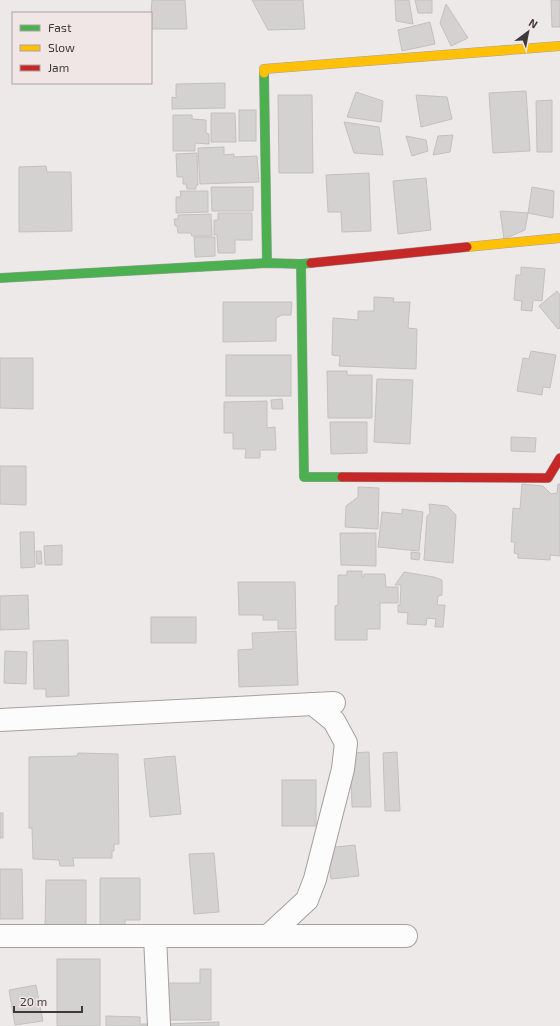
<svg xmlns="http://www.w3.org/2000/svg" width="560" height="1026" font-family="'Exo 2',sans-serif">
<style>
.building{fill:#d4d1d1;stroke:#c4c0c0}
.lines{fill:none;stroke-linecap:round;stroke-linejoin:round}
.street-casing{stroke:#a49fa0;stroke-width:24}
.fast-casing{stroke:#a49fa0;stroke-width:10}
.slow-casing{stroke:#a49fa0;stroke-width:10}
.jam-casing{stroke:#a49fa0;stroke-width:10}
.street{stroke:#fcfcfc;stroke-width:22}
.fast{stroke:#4caf50;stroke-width:9}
.slow{stroke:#ffc107;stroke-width:9}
.jam{stroke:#c62828;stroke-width:9}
</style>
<rect width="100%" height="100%" fill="#eee9e9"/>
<!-- building -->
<g class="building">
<path d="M152,0H185L187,29H151V13Z"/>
<path d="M252,0H303L305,29L268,30Z"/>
<path d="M395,0H409L413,24L396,21Z"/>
<path d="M415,0H432V13H418Z"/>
<path d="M551,0H560V27H552Z"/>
<path d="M446,4L468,38L451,46L440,23Z"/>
<path d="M430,22L435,44L402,51L398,30Z"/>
<path d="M225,83V108L172,109V97L176,98V84Z"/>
<path d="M526,91L530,151L493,153L489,93Z"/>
<path d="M356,92L383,101L381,122L347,117Z"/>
<path d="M278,95H312L313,173H279Z"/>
<path d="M416,95L447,97L452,119L421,127Z"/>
<path d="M552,100V152H537L536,101Z"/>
<rect x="239" y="110" width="17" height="31"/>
<path d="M211,113H235L236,142H211Z"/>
<path d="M173,115H192V119L206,120V133L209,134V144L195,143V151H173Z"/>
<path d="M344,122L379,127L383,155L354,153Z"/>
<path d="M453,135L450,152L433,155L438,136Z"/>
<path d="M406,136L426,140L428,151L412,156Z"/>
<path d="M224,147V155L234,154V157L257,156L259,182L200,184L198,148Z"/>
<path d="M197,153L198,185H196V189H187L186,184H183V177H177L176,154Z"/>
<path d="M46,166L47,172H71L72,231L19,232V167Z"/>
<path d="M369,173L371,231L342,232L341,212H328L326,175Z"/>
<path d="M426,178L431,230L398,234L393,181Z"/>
<path d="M211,187H253V211H212Z"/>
<path d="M532,187L554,191L553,218L528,213Z"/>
<path d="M180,191H208V212L176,213V197H181Z"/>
<path d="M500,211L528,213L525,230L504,239Z"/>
<path d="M218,213H252V240H235V253H218L217,235H214V220H218Z"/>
<path d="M211,214L212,236H192L191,233H178L177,226H175L174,219H178V215Z"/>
<path d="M194,237H215V256L195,257Z"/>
<path d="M521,267L545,269L542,301L533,300L532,311L521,310L522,301L514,300L516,275H521Z"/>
<path d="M557,291L560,295V328L558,329L539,306Z"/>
<path d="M374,297L394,298L393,302H410L408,328L417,329L416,369L339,366L340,356L332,355L333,318L358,320V311H374Z"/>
<path d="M223,302H292L291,315H282L276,318V341L223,342Z"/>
<path d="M531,351L556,355L550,388L543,387L542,395L517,391L523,358L529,359Z"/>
<rect x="226" y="355" width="65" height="41"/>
<path d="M0,358H33V409L0,408Z"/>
<path d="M327,371H347V375H372V418H328Z"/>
<path d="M377,379L413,380L410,444L374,442Z"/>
<path d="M282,399L283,409H272L271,400Z"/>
<path d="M267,401V428L275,427L276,450H260V458H245L246,449H233V433H224V402Z"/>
<path d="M330,422H367V453L331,454Z"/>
<path d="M511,437L536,438L535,452L511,451Z"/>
<path d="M0,466H26V505L0,504Z"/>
<path d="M522,484L543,486L551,494L557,493L558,484H560V556L550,555V560L518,558V554L514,553L515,542H511L513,508L520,509Z"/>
<path d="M358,487L379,488L378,529L345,527L346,506L358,497Z"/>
<path d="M429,504L447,506L456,515L453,563L424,560L427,516L430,513Z"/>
<path d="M402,509L423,512L419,551L378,547L382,512L402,514Z"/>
<path d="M20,532H34L35,567L21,568Z"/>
<path d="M340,533H376V566L341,565Z"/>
<path d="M62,545V565H45L44,546Z"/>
<path d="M36,551H41L42,564H37Z"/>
<path d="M411,552L420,553L419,560L411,559Z"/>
<path d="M347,571H362V577H364V574H385L386,587H398V603H380V629H367V640H335V606L338,605V575H347Z"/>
<path d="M404,572L434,577L442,580V595L438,596L437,605H445L443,627H435L436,619L427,618L426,625L407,624L408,613L398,612V605H400L401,585H395Z"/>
<path d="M238,582H295L296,629H278V620H263V615H239Z"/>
<path d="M28,595L29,629L0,630V596Z"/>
<rect x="151" y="617" width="45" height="26"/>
<path d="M296,631L298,685L239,687L238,650L253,649L252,633Z"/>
<path d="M68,640L69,696L46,697V689H34L33,641Z"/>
<path d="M5,651L27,652L26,684L4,683Z"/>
<path d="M369,752L371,807H352L350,753Z"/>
<path d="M397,752L400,811H385L383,753Z"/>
<path d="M78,753L118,754L119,844H114V851H112V858H73L74,866H60L59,860L33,859L32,828H29V757L77,756Z"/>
<path d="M175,756L181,814L150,817L144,759Z"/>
<rect x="282" y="780" width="34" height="46"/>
<rect x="0" y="813" width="3" height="25"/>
<path d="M355,845L359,876L331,879L327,848Z"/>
<path d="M214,853L219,912L194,914L189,854Z"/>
<path d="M0,869H22L23,919H0Z"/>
<path d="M100,878H140V920H125V925H100Z"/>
<path d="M46,880H86V927H45Z"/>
<rect x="57" y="959" width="43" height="67"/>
<path d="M200,969H211V1020H167V983H200Z"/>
<path d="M36,985L43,1021L15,1025L9,990Z"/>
<path d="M106,1016L140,1017V1024H152V1026H106Z"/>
<path d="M219,1022V1026H165V1024Z"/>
</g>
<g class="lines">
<!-- street casing -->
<g class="street-casing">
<g id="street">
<path d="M0,720L334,703"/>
<path d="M0,936H406"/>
<path d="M155,936L159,1026"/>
<path d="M268,936L307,900L315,879L343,769L346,743L334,721L313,704"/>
</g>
</g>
<!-- fast casing -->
<g class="fast-casing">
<g id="fast">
<path d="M264,73L267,263"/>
<path d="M301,264L304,477H342"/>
<path d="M0,278L267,263L301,264L311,263"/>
</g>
</g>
<!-- slow casing -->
<g class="slow-casing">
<g id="slow">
<path d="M264,73V69L560,46"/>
<path d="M467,247L560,238"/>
</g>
</g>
<!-- jam casing -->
<g class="jam-casing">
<g id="jam">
<path d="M311,263L467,247"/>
<path d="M342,477L548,478L560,458"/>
</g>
</g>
<!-- street -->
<use href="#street" class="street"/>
<!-- fast -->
<use href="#fast" class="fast"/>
<!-- slow -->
<use href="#slow" class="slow"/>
<!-- jam -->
<use href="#jam" class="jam"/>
</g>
<!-- legend -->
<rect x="12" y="12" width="140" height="72" fill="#f1e6e6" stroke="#a9a1a1"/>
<rect x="20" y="25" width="20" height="6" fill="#4caf50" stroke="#a9a1a1"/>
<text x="48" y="32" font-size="12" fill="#3e3a3a">Fast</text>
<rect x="20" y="45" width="20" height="6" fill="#ffc107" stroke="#a9a1a1"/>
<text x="48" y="52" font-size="12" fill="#3e3a3a">Slow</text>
<rect x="20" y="65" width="20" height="6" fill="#c62828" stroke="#a9a1a1"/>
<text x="48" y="72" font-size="12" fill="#3e3a3a">Jam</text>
<!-- north arrow -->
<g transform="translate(528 32) rotate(32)" stroke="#f1e6e6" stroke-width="3" paint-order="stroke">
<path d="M0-3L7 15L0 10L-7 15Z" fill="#3e3a3a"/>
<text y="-6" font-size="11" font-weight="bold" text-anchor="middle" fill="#3e3a3a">N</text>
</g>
<!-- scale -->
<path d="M14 1006v6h68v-6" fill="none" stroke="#3e3a3a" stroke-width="2"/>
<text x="20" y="1006" font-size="12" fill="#3e3a3a" stroke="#f1e6e6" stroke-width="3" paint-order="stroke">20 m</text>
</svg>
